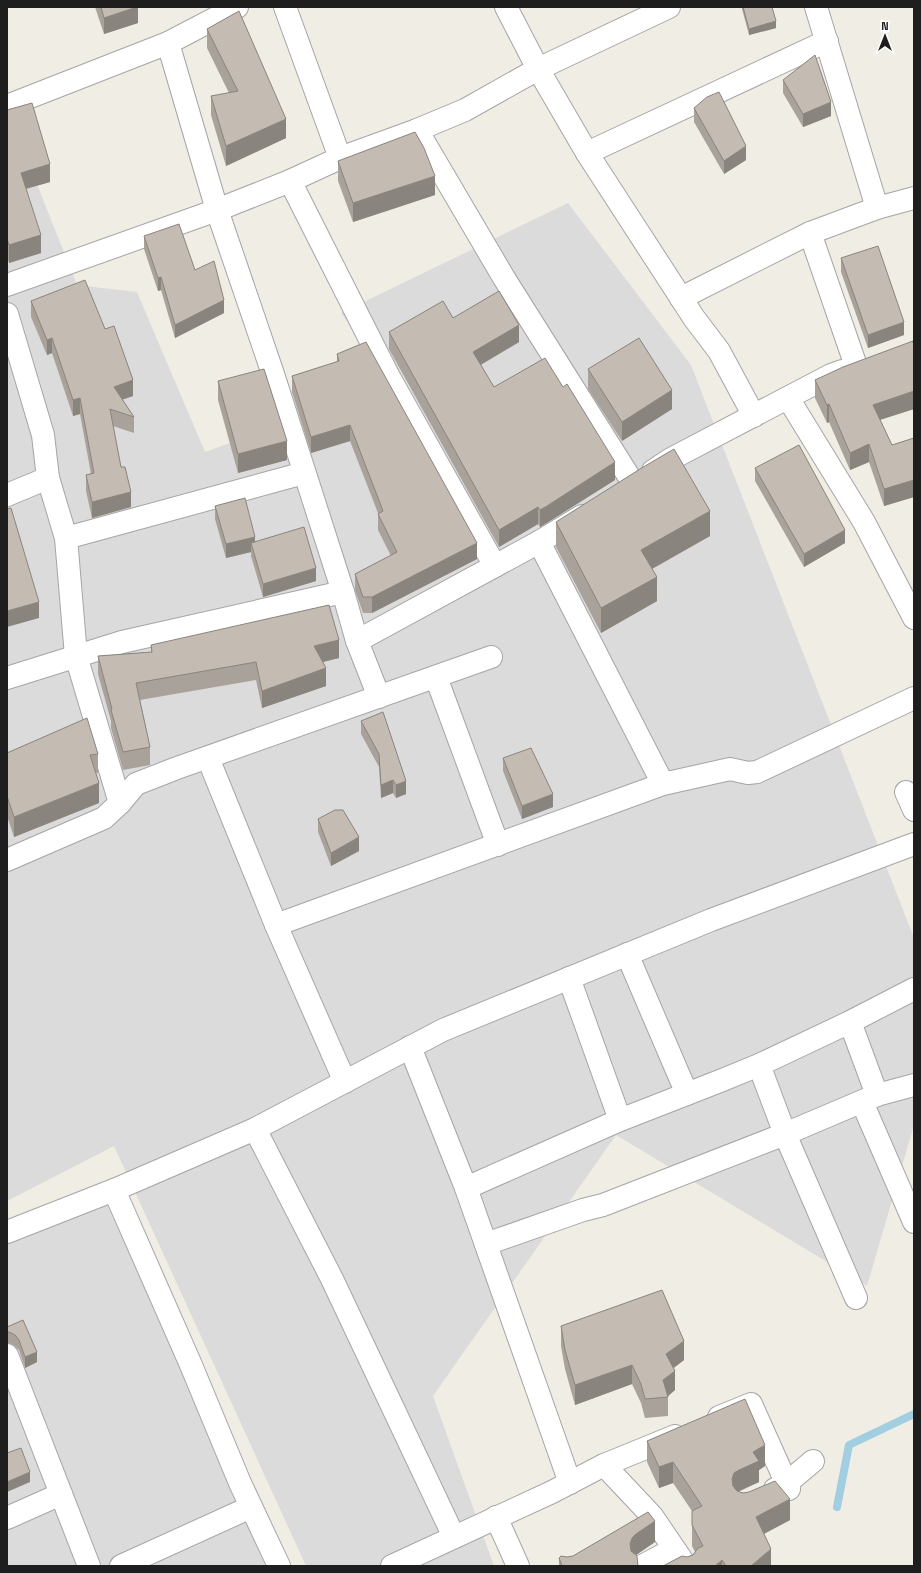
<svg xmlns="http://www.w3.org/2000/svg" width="921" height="1573" font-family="'Space Grotesk',sans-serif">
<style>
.residential{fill:#dcdbdb}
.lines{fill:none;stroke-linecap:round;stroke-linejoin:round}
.stream{stroke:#a1cee1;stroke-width:8}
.minor-casing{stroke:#a5a5a5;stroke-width:24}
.minor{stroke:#fff;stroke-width:22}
.wall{fill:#a9a29a}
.shaded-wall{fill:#89847d}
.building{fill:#c4bcb3;stroke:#89847d}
</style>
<rect width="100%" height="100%" fill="#f0ede4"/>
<!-- residential -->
<g class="residential">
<path d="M7,109L77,285L137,292L205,452L389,386L372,356L341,313L568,203L691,365L914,938V1125L867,1286L616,1135L433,1396L494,1566H306L114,1146L7,1201Z"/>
<path d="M100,1190L277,1566H7V1231Z"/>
</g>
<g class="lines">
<!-- stream -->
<path class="stream" d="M837,1507L849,1445L914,1414"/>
<!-- minor casing -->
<g class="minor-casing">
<g id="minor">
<path d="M285,7L340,158"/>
<path d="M506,7L538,69L587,153L694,318L719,351L754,416"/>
<path d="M816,7L877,208"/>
<path d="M168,43L217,210L273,374L343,592L357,641L379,697"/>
<path d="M7,106L168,43L237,7"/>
<path d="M417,130L504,278L633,483"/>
<path d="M587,153L827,41"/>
<path d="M290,181L389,377L495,566"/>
<path d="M810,233L856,366"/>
<path d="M7,285L217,210L290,181L340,158L417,130L465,110L538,69L669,7"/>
<path d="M681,298L810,233L877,208L914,198"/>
<path d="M7,314L43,435L48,478L66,538L76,656L120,803"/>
<path d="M788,398L864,522L914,618"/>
<path d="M653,471L671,459L831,375L842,371"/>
<path d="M7,495L48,478"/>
<path d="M66,538L304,473"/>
<path d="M539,542L663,784"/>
<path d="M357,641L539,542L582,516"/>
<path d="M436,677L498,845"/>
<path d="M7,678L122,642L343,592"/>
<path d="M208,758L276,925L345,1082"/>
<path d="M906,792L914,810"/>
<path d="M7,860L104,818L120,803L136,784L177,768L491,657"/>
<path d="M276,925L663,784L730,769L748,773L757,772L914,698"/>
<path d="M627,954L687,1094"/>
<path d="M569,978L620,1120"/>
<path d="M850,1022L877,1095"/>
<path d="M410,1047L466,1188L570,1483"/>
<path d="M759,1065L785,1134L856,1298"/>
<path d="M862,1102L914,1222"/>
<path d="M255,1129L332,1279L454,1537"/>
<path d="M466,1188L620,1120L720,1081L759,1065L850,1022L914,989"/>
<path d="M114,1190L191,1365L240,1483L279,1566"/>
<path d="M7,1232L114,1190L255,1129L443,1030L711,920L914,844"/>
<path d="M486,1244L583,1210L603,1205L785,1134L877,1095L914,1085"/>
<path d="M7,1355L89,1566"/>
<path d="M719,1417L751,1404L789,1489"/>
<path d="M604,1465L652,1516L686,1566"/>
<path d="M775,1489L787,1483L813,1461"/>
<path d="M496,1517L518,1566"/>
<path d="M7,1518L61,1494"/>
<path d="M121,1566L251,1507"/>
<path d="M392,1566L552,1492L604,1465L675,1436"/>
<path d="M642,1566L674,1549"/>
</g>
</g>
<!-- minor -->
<use href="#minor" class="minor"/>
</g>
<!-- wall -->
<g class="wall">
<path d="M95,7H138V23L104,34Z"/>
<path d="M742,7H772L776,28L749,35L742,9Z"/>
<path d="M207,29L286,138L226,166L211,115V96L229,93L207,48Z"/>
<path d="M783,80L831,116L803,127L783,93Z"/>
<path d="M694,108L746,160L724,174L694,122Z"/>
<path d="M7,110L50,182L26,189L41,253L9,263L7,256Z"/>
<path d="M338,161L435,195L353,222L338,181Z"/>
<path d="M144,236L195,270L224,313L175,338L161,290L158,291L144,249Z"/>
<path d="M841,258L904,335L868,348L841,272Z"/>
<path d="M31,301L133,396L122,400L134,417V433L113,426L121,467L131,507L92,518L86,491V475L91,474L80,414L73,416L52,353L47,355L31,317Z"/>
<path d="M453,318L519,342L481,365L494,387L615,480L547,523L540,527L538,524L499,547L389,349V332Z"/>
<path d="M914,343V409L880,420L892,445L914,438V497L884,506L869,462L850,470L829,422L827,423L815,398V380Z"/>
<path d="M337,354L477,559L372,613H363L355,590V574L391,556L378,530V513L350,441L311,453L292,392V376L337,362Z"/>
<path d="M588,369L672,409L622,441L588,389Z"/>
<path d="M218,381L287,460L238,473L218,400Z"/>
<path d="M755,468L845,543L804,567L755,481Z"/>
<path d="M215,506L255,541L316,581L263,597L251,556V552L226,558L215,519Z"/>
<path d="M556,522L710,536L652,569L657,601L601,633L556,547Z"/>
<path d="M151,645L339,658L323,662L326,686L262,708L256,680L140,700L150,747V765L123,770L111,728V721L98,674V656L151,652Z"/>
<path d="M361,721L406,794L396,798L393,793L381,798L379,767L361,734Z"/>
<path d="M7,753L98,754V773H96L99,803L14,837L7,816Z"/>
<path d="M503,758L553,807L522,819L503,771Z"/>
<path d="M318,819L359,851L331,866L318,832Z"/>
<path d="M23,1320L37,1362L25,1368L19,1350L15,1346L9,1343H7V1327Z"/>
<path d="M561,1326L684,1360L673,1368L675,1390L668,1396V1416L645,1418L641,1403L632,1384L575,1405L565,1369L561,1346Z"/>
<path d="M647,1441L765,1466L759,1470V1482L738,1492L790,1520L764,1534L771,1566H663L693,1555L695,1552L692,1546V1511L673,1483L659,1488L647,1462Z"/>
<path d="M655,1542L636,1555L638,1566H559V1558L567,1557Z"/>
</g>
<!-- shaded-wall -->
<g class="shaded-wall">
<path d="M137,7H138V23L104,34V18Z"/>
<path d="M776,21V28L749,35V29Z"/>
<path d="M831,102V116L803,127V114Z"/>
<path d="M286,119V138L226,166V146Z"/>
<path d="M746,146V160L724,174V161Z"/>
<path d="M50,164V182L21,190V173Z"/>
<path d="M435,176V195L353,222V203Z"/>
<path d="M41,235V253L9,263V245Z"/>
<path d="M161,277V290L158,291V278Z"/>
<path d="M224,300V313L175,338V325Z"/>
<path d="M904,322V335L868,348V335Z"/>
<path d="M519,325V342L473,369V352Z"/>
<path d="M52,338V353L47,355V340Z"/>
<path d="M133,380V396L114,402V387Z"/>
<path d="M672,390V409L622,441V422Z"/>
<path d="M914,391V409L873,422V405Z"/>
<path d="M80,398V414L73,416V400Z"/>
<path d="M829,404V422L827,423V405Z"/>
<path d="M350,425V441L311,453V437Z"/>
<path d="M287,441V460L238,473V454Z"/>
<path d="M869,444V462L850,470V453Z"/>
<path d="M615,462V480L540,527V510Z"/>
<path d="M914,480V497L884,506V489Z"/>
<path d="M131,492V507L92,518V502Z"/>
<path d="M538,507V524L499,547V530Z"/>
<path d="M710,511V536L641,575V550Z"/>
<path d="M845,530V543L804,567V554Z"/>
<path d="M255,537V550L251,543V552L226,558V544Z"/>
<path d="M477,543V559L372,613V597Z"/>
<path d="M316,568V581L263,597V584Z"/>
<path d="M657,577V601L601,633V608Z"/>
<path d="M39,602V618L7,627V611Z"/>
<path d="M339,640V658L314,664V646Z"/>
<path d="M326,668V686L262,708V691Z"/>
<path d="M393,780V793L381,798V785Z"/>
<path d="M406,781V794L396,798V785Z"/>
<path d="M99,783V803L14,837V817Z"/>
<path d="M553,794V807L522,819V806Z"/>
<path d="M359,837V851L331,866V853Z"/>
<path d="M684,1341V1360L666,1374V1354Z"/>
<path d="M37,1352V1362L25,1368V1357Z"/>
<path d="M632,1365V1384L575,1405V1385Z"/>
<path d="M675,1371V1390L667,1397L663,1380Z"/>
<path d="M765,1445V1466L759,1470V1482L739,1491L734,1494L732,1479L734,1473L753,1452Z"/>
<path d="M673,1462V1483L659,1488V1467Z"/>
<path d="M30,1472V1482L7,1492V1482Z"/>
<path d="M790,1499V1520L756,1538V1517Z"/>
<path d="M655,1521V1542L636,1555L632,1559L630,1544L632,1538L636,1534Z"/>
<path d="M771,1549V1566H751Z"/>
<path d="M722,1560V1566H715Z"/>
</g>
<!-- building -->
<g class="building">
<path d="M101,7H137L104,18Z"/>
<path d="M743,7H772L776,21L749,29Z"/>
<path d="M239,11L286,119L226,146L211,96L238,91L207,29Z"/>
<path d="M815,55L831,102L803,114L783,80Z"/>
<path d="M719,92L746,146L724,161L694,108L707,97Z"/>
<path d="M32,103L50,164L21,173L41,235L9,245L7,239V110Z"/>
<path d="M415,132L424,148L435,176L353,203L338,161Z"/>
<path d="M179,224L195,270L214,261L224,300L175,325L161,277L158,278L144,236Z"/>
<path d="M878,246L904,322L868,335L841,258Z"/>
<path d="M85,280L105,329L114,326L133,380L114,387L134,417L110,409L121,467H125L131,492L92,502L86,475L94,473L80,398L73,400L52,338L47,340L31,301Z"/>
<path d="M499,291L519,325L473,352L494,387L545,358L563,387L567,384L615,462L547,506L540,510L538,507L499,530L389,332L443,301L453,318Z"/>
<path d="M639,338L672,390L622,422L588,369Z"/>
<path d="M913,341V343H914V391L873,405L892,445L914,438V480L884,489L869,444L850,453L829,404L827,405L815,380L843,367Z"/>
<path d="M366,342L477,543L372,597H363L355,574L397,552L378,514L383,511L350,425L311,437L292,376L339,361L337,354Z"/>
<path d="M264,369L287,441L238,454L218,381Z"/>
<path d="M799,445L845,530L804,554L755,468Z"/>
<path d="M674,449L710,511L641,550L657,577L601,608L556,522L640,469Z"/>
<path d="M245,498L255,537L226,544L215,506Z"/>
<path d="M11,508L39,602L7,611V509Z"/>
<path d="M304,527L316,568L263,584L251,543Z"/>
<path d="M329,605L339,640L314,646L326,668L262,691L256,662L136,683L150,747L123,752L111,710L112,709L98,656L152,652L151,645Z"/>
<path d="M383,712L406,781L396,785L393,780L381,785L379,754L361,721Z"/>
<path d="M87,718L98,754L90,755L99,783L14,817L7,796V753Z"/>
<path d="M531,748L553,794L522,806L503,758Z"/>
<path d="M335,810H343L359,837L331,853L318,819Z"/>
<path d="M662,1290L684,1341L666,1354L675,1371L663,1380L668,1397L645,1399L641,1384L632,1365L575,1385L565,1350L561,1326Z"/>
<path d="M23,1320L37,1352L25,1357L19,1340L15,1335L9,1332L7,1333V1327Z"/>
<path d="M745,1399L765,1445L753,1452L759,1461L739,1470L734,1473L732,1479L733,1486L737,1491L743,1493L749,1492L775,1481L790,1499L756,1517L771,1549L751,1566H726L722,1560L715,1566H663L682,1556L687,1557L693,1555L698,1548L703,1546L692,1525V1511L702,1506L673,1462L659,1467L647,1441Z"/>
<path d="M21,1448L30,1472L7,1482V1453Z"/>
<path d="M648,1512L655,1521L636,1534L632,1538L630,1544L631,1551L637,1556L638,1566H562L559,1558L561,1556L567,1557L573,1556Z"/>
</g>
<!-- border -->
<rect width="921" height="1573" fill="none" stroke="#1e1e1e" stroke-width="16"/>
<!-- north arrow -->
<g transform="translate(885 36)" stroke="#ffffff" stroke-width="3" paint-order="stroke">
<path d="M0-3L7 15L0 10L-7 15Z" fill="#1e1e1e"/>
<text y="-6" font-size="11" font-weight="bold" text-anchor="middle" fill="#1e1e1e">N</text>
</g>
</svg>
